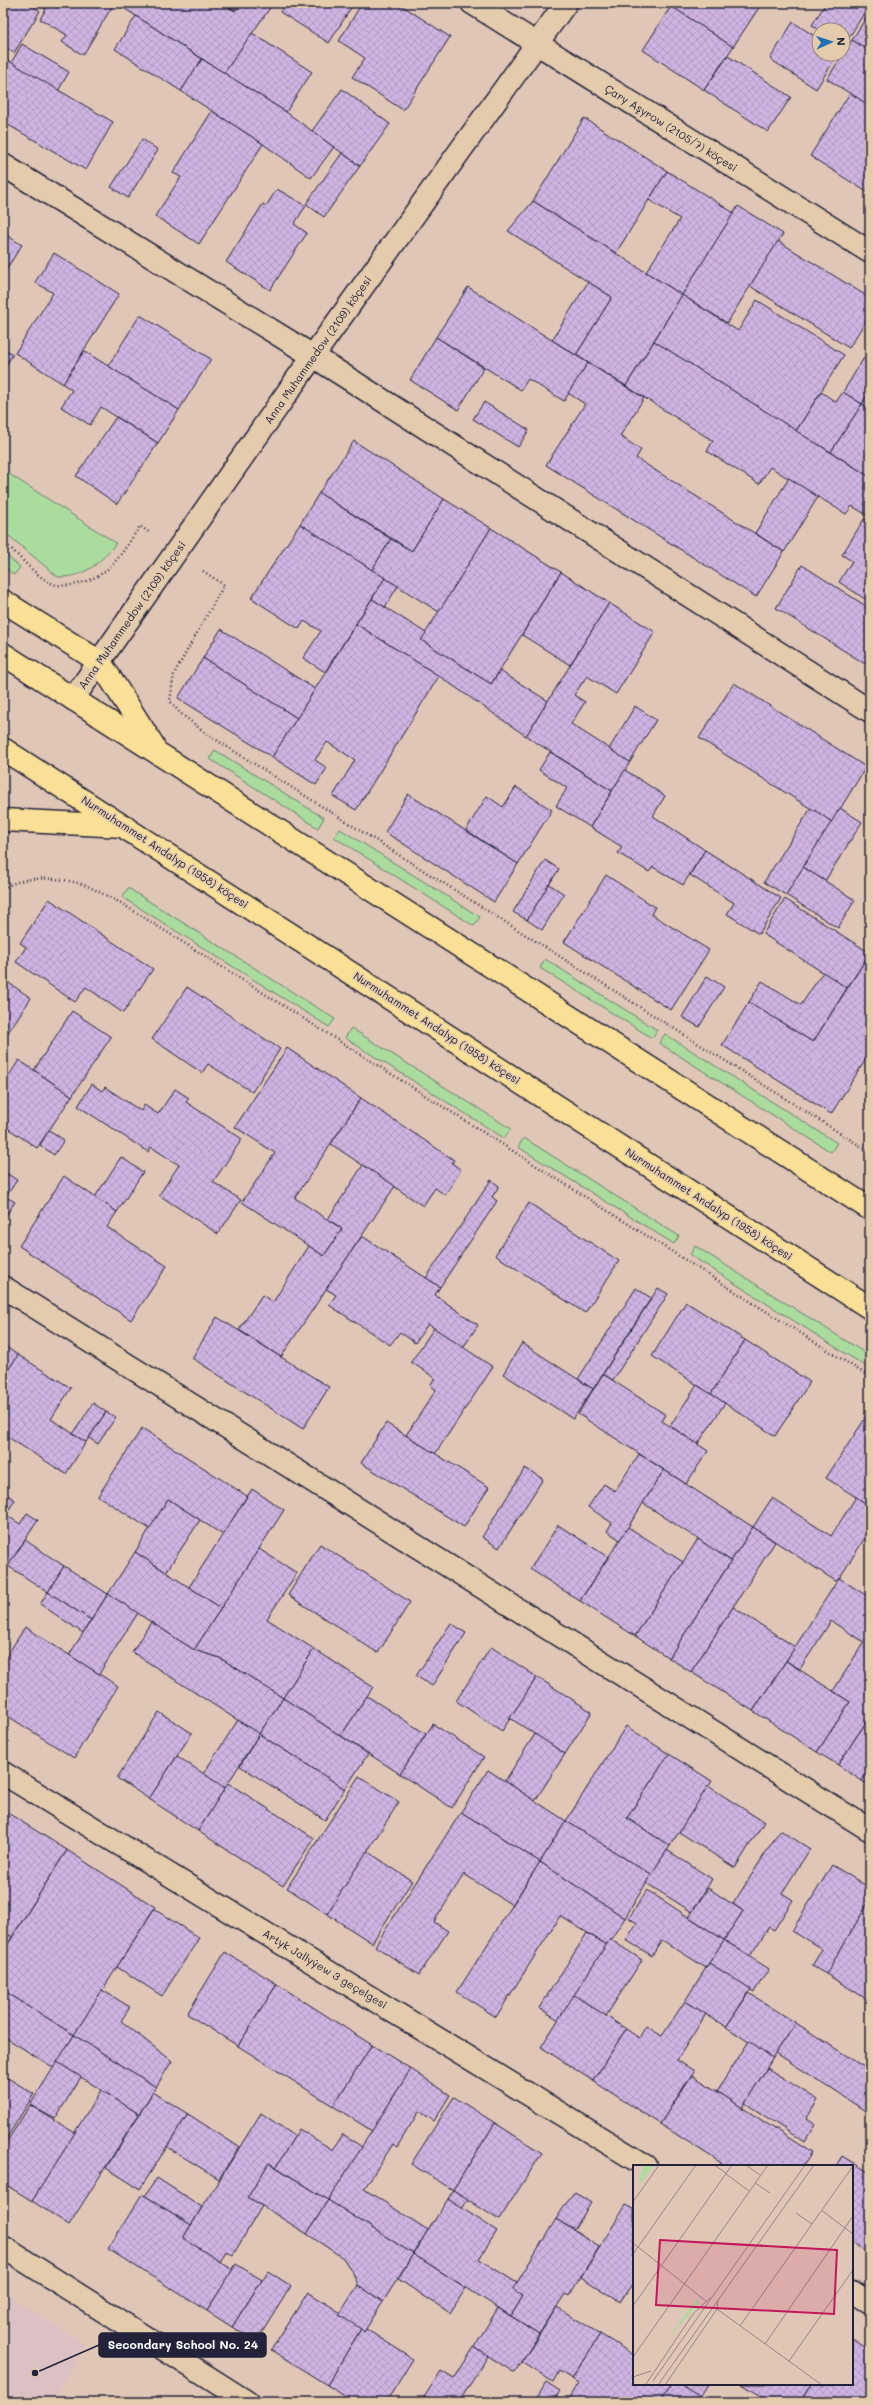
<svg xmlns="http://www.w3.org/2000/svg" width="873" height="2405" font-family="Mali,sans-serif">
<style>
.built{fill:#dbc1c4}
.grass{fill:#aadc9e;stroke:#667f6c}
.building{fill:url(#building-cross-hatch);stroke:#22223b}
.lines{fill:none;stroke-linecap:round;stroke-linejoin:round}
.minor-casing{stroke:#22223b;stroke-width:25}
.major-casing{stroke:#22223b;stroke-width:25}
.path{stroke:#22223b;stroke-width:2.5;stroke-dasharray:1 3;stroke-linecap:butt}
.minor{stroke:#e4cbac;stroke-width:22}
.major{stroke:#fadf96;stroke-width:22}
.labels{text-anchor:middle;stroke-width:3.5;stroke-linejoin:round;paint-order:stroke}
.street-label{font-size:11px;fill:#22223b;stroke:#e4cbac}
.inset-road{fill:none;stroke:#948485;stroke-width:1}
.view{fill:#c2185b;fill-opacity:0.15;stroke:#c2185b;stroke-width:2}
.inset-edge{fill:none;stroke:#22223b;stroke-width:2}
.leader{fill:none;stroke:#22223b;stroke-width:1.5}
.callout-dot{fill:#22223b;stroke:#e4cbac;stroke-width:1.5}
.callout{fill:#22223b;stroke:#22223b;stroke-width:1.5}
.callout-label{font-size:12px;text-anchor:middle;font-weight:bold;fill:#fff}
</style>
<defs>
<pattern id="building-cross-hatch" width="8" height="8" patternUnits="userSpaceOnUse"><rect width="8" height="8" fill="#ceb4e2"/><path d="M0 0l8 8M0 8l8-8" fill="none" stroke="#b19ac3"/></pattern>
</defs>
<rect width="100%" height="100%" fill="#e0c6b7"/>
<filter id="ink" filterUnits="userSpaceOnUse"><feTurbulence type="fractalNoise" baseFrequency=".025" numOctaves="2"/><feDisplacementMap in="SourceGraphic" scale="8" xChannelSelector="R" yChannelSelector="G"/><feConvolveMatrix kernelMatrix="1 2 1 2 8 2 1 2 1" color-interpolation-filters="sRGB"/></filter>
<g filter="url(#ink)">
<!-- built -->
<path class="built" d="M3,2293L85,2345L50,2402H3Z"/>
<!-- grass -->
<g class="grass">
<path d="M3,470L116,543C101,562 85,578 58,577L3,531Z"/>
<path d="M3,553L20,567L14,575L3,566Z"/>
<path d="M215,750L324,818L318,828L210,759Z"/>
<path d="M340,829L480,917L474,926L334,837Z"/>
<path d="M128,888L335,1019L329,1027L122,897Z"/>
<path d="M545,959L657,1030L652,1038L540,968Z"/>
<path d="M351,1028L511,1129L504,1138L345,1038Z"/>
<path d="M665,1034L837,1143L831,1152L659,1043Z"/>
<path d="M524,1138L679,1236L674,1244L518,1147Z"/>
<path d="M695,1246L870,1356V1369L690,1255Z"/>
</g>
<!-- building -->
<g class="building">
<path d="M3,3H29L40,11L14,53L3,46Z"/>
<path d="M37,3H111L113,5L83,55L62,42L67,35L40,19L46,9Z"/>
<path d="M120,3H220L235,11L241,3H263L270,8L224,73L119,5Z"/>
<path d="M223,3H238L234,10Z"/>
<path d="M286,3H354L329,43L280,12Z"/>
<path d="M362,3H398L450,37L403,110L352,77L365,58L339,41Z"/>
<path d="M673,3H762L733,47L671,6Z"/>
<path d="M826,3H870L844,46L843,30H819L812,25Z"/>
<path d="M671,6L733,47L704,90L643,50Z"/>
<path d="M870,11V51L852,40Z"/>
<path d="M136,16L202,59L181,91L115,49Z"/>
<path d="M793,22L819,39V54H838L816,89L770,59Z"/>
<path d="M252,33L312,72L286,112L224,73Z"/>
<path d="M852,40L870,51V106L827,79Z"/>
<path d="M22,44L69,72L58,91L11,63Z"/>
<path d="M728,56L791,97L768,132L704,90Z"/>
<path d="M202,59L286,112L334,147L311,178L263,144L181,91Z"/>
<path d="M7,60L113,122L86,170L3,122V67Z"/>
<path d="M342,89L390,124L360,166L312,131Z"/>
<path d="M850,93L870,106V194L810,156Z"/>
<path d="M212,111L263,144L199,244L155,216L181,177L173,173Z"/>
<path d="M584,118L667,171L616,253L533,201Z"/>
<path d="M142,139L158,150L128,198L111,187Z"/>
<path d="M342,153L360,166L324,217L306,204Z"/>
<path d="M667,171L734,213L682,295L646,272L680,219L649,200Z"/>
<path d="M277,189L306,206L294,224L307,233L270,290L226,262L263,204L266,206Z"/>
<path d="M533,201L682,295L626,386L576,355L612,297L508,231Z"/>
<path d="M738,206L783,234L727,323L682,295Z"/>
<path d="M3,233L22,245L3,274Z"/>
<path d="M778,241L870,298V314L849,348L750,286Z"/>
<path d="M54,253L119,294L63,384L15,353L53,293L35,282Z"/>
<path d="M588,282L612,297L576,355L552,340Z"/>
<path d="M468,287L588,363L564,401L528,379L521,390L436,337Z"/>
<path d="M682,295L738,331L757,300L844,355L796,431L654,341Z"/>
<path d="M140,315L211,359L179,410L108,366Z"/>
<path d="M436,337L484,368L458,410L410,380Z"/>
<path d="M654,341L870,477V517L852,506L846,514L770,467L759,484L707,451L713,441L626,386Z"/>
<path d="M3,348L13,354L3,370Z"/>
<path d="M870,348V390L862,404L843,392Z"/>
<path d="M84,351L179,410L158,443L101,407L90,425L61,407L72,390L63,384Z"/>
<path d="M588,363L644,398L620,436L641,450L636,458L784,552L756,597L546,465L585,404L568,393Z"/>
<path d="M870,390V409L862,404Z"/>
<path d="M821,392L836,402L843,392L862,404L831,452L796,431Z"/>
<path d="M484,402L529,430L518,447L473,419Z"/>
<path d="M862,404L870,409V477L831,452Z"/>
<path d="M116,417L158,443L117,504L76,476Z"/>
<path d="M354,441L444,499L412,551L319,493Z"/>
<path d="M789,478L818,497L784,552L755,533Z"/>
<path d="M319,493L391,539L372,570L300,524Z"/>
<path d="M444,499L491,528L439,612L372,570L391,539L412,551Z"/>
<path d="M864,519L870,522V591L865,599L839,582L852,561L842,555Z"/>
<path d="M300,524L385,578L325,672L303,658L321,631L304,621L299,629L251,598Z"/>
<path d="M491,528L561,572L491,684L421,640Z"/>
<path d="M802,565L866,606L870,600V667L776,608Z"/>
<path d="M561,572L609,603L570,665L522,635Z"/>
<path d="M385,578L398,586L385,607L372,599Z"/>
<path d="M372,599L426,633L421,640L491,684L500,671L548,701L526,736L439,676L356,624Z"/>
<path d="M609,603L655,632L616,694L587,676L574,695L585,702L571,724L630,762L612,791L526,736Z"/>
<path d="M356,624L439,676L356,810L333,796L355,760L327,742L315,760L327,768L316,785L272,757Z"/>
<path d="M221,629L315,689L297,718L203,658Z"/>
<path d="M203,658L297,718L272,757L178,698Z"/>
<path d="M734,683L866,767L832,822L699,738Z"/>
<path d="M635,706L656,720L630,762L609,749Z"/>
<path d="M550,752L612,791L590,827L556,806L567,788L539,770Z"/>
<path d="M625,770L665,796L653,816L705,850L683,885L653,867L649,872L618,853L622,847L590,827Z"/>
<path d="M516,787L552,810L518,864L466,830L487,796L503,807Z"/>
<path d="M408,794L518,864L494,902L385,832Z"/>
<path d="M811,808L832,822L786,895L764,882Z"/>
<path d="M840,808L862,822L825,881L803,867Z"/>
<path d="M870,836V848L865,845Z"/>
<path d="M705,850L781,898L759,934L727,914L734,903L690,875Z"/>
<path d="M545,860L559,869L527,920L513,912Z"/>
<path d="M803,867L855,900L838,928L786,895Z"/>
<path d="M606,875L655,907L651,914L709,950L671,1010L564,942Z"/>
<path d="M549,884L564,894L542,930L527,920Z"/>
<path d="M49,899L153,969L123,1013L86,987L75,1002L16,962L26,947L20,943Z"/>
<path d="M785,899L870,953L847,988L763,934Z"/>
<path d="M870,953V1053L831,1114L722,1045L749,1002L813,1042Z"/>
<path d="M823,972L847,988L813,1042L749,1002L762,981L801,1005Z"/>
<path d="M707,976L724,987L699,1027L682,1017Z"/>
<path d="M3,979L31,998L3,1040Z"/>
<path d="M187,987L280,1049L252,1092L208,1064L202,1073L152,1039Z"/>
<path d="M72,1011L111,1037L72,1096L34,1070Z"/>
<path d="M287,1048L361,1098L295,1198L342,1229L324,1256L242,1202L275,1153L235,1127Z"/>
<path d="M19,1060L72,1096L37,1148L3,1125V1085Z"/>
<path d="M92,1084L102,1091L105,1087L141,1111L144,1105L158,1114L175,1089L189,1098L186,1102L242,1139L213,1182L241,1200L218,1234L159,1195L179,1165L151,1147L148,1152L78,1106Z"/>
<path d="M361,1098L454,1160L452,1163L461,1170L445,1195L435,1188L423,1206L331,1144Z"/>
<path d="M49,1130L64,1140L54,1155L40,1145Z"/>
<path d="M121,1157L143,1172L117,1212L95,1197Z"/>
<path d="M363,1165L395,1186L281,1357L239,1330L262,1295L273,1302L309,1246L324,1256L342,1229L328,1219Z"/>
<path d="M3,1171L17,1180L3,1201Z"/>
<path d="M64,1176L117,1212L107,1227L167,1266L131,1320L19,1246Z"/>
<path d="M491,1180L499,1186L492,1197L497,1201L440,1287L426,1278Z"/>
<path d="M6,1197L15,1202L3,1220V1201Z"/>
<path d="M529,1203L619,1261L585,1313L495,1255Z"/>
<path d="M362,1236L440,1287L435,1295L478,1325L463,1348L428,1324L415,1343L400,1332L390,1345L329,1305L336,1295L326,1289Z"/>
<path d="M636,1288L651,1298L593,1389L578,1379Z"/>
<path d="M658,1288L668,1294L613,1380L603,1374Z"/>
<path d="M686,1302L745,1340L711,1394L652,1356Z"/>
<path d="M217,1317L329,1387L303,1429L192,1358Z"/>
<path d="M434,1328L493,1367L435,1454L406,1435L436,1390L430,1385L435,1378L411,1362Z"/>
<path d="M745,1340L810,1382L775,1436L711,1394Z"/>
<path d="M522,1343L593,1389L573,1419L503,1374Z"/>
<path d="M3,1345L18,1355L3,1378Z"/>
<path d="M18,1355L71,1388L51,1419L86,1442L66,1474L3,1434V1378Z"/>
<path d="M603,1374L666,1415L662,1421L708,1451L686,1484L578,1414Z"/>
<path d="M697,1385L725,1403L698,1444L670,1426Z"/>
<path d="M93,1403L106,1412L86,1442L73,1434Z"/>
<path d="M106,1412L116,1417L98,1444L89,1438Z"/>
<path d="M868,1414L870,1415V1506L826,1478Z"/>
<path d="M386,1423L489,1487L464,1527L361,1463Z"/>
<path d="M142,1428L247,1496L223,1535L168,1499L150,1529L98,1496Z"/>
<path d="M639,1454L664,1470L620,1540L607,1531L612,1523L588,1507L604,1484L615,1491Z"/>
<path d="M525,1468L543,1479L499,1548L482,1537Z"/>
<path d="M664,1470L753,1527L731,1561L643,1503Z"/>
<path d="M252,1489L284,1510L221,1608L189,1587Z"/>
<path d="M3,1492L15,1500L3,1519Z"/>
<path d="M856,1497L870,1506V1530L837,1582L753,1527L772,1498L831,1536Z"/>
<path d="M168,1499L200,1520L166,1572L135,1552Z"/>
<path d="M27,1513L38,1520L8,1566L3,1563V1519L6,1515L20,1524Z"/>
<path d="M558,1525L608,1557L580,1601L530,1569Z"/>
<path d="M628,1527L683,1562L635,1636L580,1601Z"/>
<path d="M753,1527L775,1542L691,1672L669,1658Z"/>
<path d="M698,1539L731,1561L669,1658L635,1636Z"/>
<path d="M25,1540L64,1566L48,1592L8,1566Z"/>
<path d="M320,1544L410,1602L378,1653L288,1595Z"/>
<path d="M259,1549L297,1573L267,1619L314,1649L283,1698L220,1658L194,1650Z"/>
<path d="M135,1552L221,1608L194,1650L108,1594Z"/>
<path d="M64,1566L108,1594L91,1620L48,1592Z"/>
<path d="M839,1578L870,1598V1646L831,1621L800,1669L786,1661Z"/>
<path d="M48,1592L91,1620L83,1633L40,1604Z"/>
<path d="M108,1594L138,1613L99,1674L69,1655Z"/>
<path d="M733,1607L795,1647L753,1711L691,1672Z"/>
<path d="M151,1622L194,1650L220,1658L283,1698L259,1734L132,1652Z"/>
<path d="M451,1623L466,1633L432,1686L416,1676Z"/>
<path d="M25,1627L118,1686L74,1758L3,1713V1662Z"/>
<path d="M864,1642L870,1646V1716L838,1765L817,1752L850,1702L833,1691Z"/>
<path d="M491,1647L537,1677L502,1731L456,1701Z"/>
<path d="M314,1649L373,1687L341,1736L283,1698Z"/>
<path d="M786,1661L850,1702L817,1752L753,1711Z"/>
<path d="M537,1677L592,1712L565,1754L510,1718Z"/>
<path d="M367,1696L426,1734L400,1774L341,1736Z"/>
<path d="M283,1698L368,1754L345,1789L259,1734Z"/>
<path d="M159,1712L192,1733L149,1799L117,1778Z"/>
<path d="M870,1716V1768L862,1781L838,1765Z"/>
<path d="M238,1720L259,1734L225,1788L203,1774Z"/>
<path d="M433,1724L484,1757L452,1808L400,1774Z"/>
<path d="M626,1726L669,1754L627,1818L670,1846L651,1875L566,1821Z"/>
<path d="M259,1734L345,1789L325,1820L240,1766Z"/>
<path d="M535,1734L565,1754L535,1801L505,1781Z"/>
<path d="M669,1754L712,1781L670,1846L627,1818Z"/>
<path d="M177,1756L225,1788L198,1831L149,1799Z"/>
<path d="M870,1768V1786L862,1781Z"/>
<path d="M488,1770L566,1821L540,1862L461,1812Z"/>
<path d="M359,1776L399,1802L327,1914L287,1888Z"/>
<path d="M228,1783L314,1838L283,1886L198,1831Z"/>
<path d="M708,1786L764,1822L735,1868L679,1832Z"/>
<path d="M3,1810L67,1850L12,1937L3,1931Z"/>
<path d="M461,1812L540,1862L512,1905L464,1874L434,1922L448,1931L419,1975L375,1946Z"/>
<path d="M566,1821L651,1875L625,1918L540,1862Z"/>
<path d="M780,1830L810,1849L782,1893L793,1900L774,1930L769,1927L750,1956L724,1940L743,1911L733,1904Z"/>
<path d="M67,1850L155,1907L74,2035L3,1990V1952Z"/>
<path d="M667,1850L712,1879L692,1912L646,1883Z"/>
<path d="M367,1851L412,1881L372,1943L327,1914Z"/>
<path d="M540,1862L625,1918L607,1945L560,1916L496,2017L457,1992Z"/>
<path d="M832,1865L870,1888V1900L826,1974L812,1966L822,1949L792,1931Z"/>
<path d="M708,1888L743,1911L724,1940L689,1917Z"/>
<path d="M647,1890L724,1940L706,1968L662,1940L652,1956L626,1940L637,1923L629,1918Z"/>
<path d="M870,1900V2001L826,1974Z"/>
<path d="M154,1909L199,1938L162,1996L117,1967Z"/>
<path d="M3,1931L12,1937L3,1952Z"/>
<path d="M587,1933L607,1945L559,2020L539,2008Z"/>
<path d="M610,1939L642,1960L606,2016L574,1995Z"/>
<path d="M724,1940L769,1969L754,1992L709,1963Z"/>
<path d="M225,1952L277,1984L238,2046L187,2014Z"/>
<path d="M709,1963L751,1989L726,2027L685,2001Z"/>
<path d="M277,1984L372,2045L333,2106L238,2046Z"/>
<path d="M3,1990L74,2035L54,2068L3,2036Z"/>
<path d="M102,1990L130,2007L121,2021L172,2061L156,2087L74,2035Z"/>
<path d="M749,1993L796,2023L773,2058L726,2027Z"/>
<path d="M574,1995L626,2029L593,2081L541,2047Z"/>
<path d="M685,2001L706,2014L677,2060L694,2071L660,2124L593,2081L626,2029L639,2038L646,2026L662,2036Z"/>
<path d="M796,2023L870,2071V2114L776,2053Z"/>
<path d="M74,2035L156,2087L139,2114L57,2062Z"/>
<path d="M749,2041L773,2058L742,2108L717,2091Z"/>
<path d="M372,2045L411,2069L372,2131L333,2106Z"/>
<path d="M57,2062L81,2077L55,2119L30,2105Z"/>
<path d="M767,2068L818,2100L807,2118L816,2124L804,2142L745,2103Z"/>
<path d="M411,2069L450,2095L434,2121L419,2111L397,2147L393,2144L364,2189L428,2230L413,2254L328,2200Z"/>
<path d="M3,2075L34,2094L3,2144Z"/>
<path d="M692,2075L812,2153L803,2166H726L660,2124Z"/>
<path d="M101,2090L139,2114L69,2225L32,2201Z"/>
<path d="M153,2092L188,2114L140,2189L106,2168Z"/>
<path d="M454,2097L495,2123L453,2190L411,2164Z"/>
<path d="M30,2105L75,2133L32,2201L3,2183V2148Z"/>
<path d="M261,2113L295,2136L276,2167L269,2163L248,2197L262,2206L233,2255L226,2251L220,2262L183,2238Z"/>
<path d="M188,2114L239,2147L219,2179L167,2147Z"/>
<path d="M495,2123L542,2153L499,2220L453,2190Z"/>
<path d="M299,2129L333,2150L343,2134L362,2147L328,2200L276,2167Z"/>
<path d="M842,2156L870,2173V2253L852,2242V2166H836Z"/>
<path d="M269,2163L328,2200L307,2234L248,2197Z"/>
<path d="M157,2178L202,2207L191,2225L145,2196Z"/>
<path d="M453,2190L468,2199L462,2209L448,2199Z"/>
<path d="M574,2192L591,2203L574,2230L556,2219Z"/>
<path d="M142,2194L191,2225L183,2238L233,2270L207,2311L108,2249Z"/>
<path d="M448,2199L497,2231L479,2259L517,2283L513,2289L523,2296L511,2316L413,2254Z"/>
<path d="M328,2200L413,2254L383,2302L358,2285L353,2273L343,2258L307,2234Z"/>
<path d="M626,2205L634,2209V2281L620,2302L581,2277Z"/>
<path d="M556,2219L599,2247L569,2296L565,2294L539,2334L511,2316L523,2296L513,2289Z"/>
<path d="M413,2254L466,2288L450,2313L398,2279Z"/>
<path d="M236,2264L262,2280L232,2327L207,2311Z"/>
<path d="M268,2271L291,2286L256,2342L232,2327Z"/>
<path d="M358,2285L383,2302L364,2332L339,2315Z"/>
<path d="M308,2292L341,2313L339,2315L361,2329L327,2385L271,2350Z"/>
<path d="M557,2307L600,2334L572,2379L559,2371L553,2382L522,2362Z"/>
<path d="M498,2308L539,2334L515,2373L474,2347Z"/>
<path d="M361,2329L364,2332L366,2329L413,2359L386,2402H354L327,2385Z"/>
<path d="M600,2334L634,2355V2384H672L660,2402H575L569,2399L579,2383L572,2379Z"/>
<path d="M852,2340L870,2351V2402H800L811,2384H852Z"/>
<path d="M474,2347L488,2356L459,2402H421L441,2371L454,2379Z"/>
<path d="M546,2382L560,2391L553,2402H533Z"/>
<path d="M672,2384H680L708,2402H660Z"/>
<path d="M680,2384H708L700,2397Z"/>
<path d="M742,2384H811L800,2402H771Z"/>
</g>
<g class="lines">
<!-- minor casing -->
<g class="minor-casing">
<g id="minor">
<path d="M472,3L870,252"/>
<path d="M3,165L313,356L870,711"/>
<path d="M73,699L313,356L566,3"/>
<path d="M3,1287L870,1830"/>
<path d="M3,1773L646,2166"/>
<path d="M3,2247L247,2402"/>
<path d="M852,2292L870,2303"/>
</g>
</g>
<!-- major casing -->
<g class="major-casing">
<g id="major">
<path d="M3,601L100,662L153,745"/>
<path d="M3,654L870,1209"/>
<path d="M3,749L870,1308"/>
<path d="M3,820L124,826"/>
</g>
</g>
<!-- path -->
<g class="path">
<path d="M3,541C19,555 31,572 49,582C66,592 99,579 111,566C122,555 131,539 140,526L150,533"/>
<path d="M203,571L224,585L174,674L170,701L180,713L207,734L870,1152"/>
<path d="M3,889C23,874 64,877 87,886C99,891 110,898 121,903L870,1377"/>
</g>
<!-- minor -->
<use href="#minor" class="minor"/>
<!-- major -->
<use href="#major" class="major"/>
</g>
</g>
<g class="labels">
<!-- street labels -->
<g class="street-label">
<text transform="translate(671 128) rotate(32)" y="4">Çary Aşyrow (2105/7) köçesi</text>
<text transform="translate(318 350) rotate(-55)" y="4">Anna Muhammedow (2109) köçesi</text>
<text transform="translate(132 615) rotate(-55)" y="4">Anna Muhammedow (2109) köçesi</text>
<text transform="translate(165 852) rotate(33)" y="4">Nurmuhammet Andalyp (1958) köçesi</text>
<text transform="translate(437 1028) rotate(33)" y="4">Nurmuhammet Andalyp (1958) köçesi</text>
<text transform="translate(709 1204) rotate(33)" y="4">Nurmuhammet Andalyp (1958) köçesi</text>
<text transform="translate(325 1969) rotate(31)" y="4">Artyk Jallyýew 3 geçelgesi</text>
</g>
</g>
<!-- overview -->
<g transform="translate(633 2165)">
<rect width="220" height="220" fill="#e0c6b7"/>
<path d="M11,0H21L6,20L8,8ZM64,134L66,138L37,171L54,147Z" fill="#aadc9e"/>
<path class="inset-road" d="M81,0L93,8M113,0L127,10M93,9L116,26M122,18L137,28M0,37L26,0M188,45L220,69M163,48L179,59M0,78L74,137M0,89L63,0M0,141L99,0M84,144L189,220M107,161L220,1M132,179L220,51M0,192L135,0M156,196L220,105M0,212L18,206M20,216L172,0M13,219L60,149L78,132M25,220L181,0M32,220L84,144L85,135"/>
<path class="view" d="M27,75L204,85L201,149L23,140Z"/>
<rect width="220" height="220" class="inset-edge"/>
</g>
<!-- callouts -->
<path class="leader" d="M35 2373L99 2345"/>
<circle class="callout-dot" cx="35" cy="2373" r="4"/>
<rect class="callout" x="99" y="2333" width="167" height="24" rx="4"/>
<g class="callout-label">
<text x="183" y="2349">Secondary School No. 24</text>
</g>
<!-- margin -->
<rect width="873" height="2405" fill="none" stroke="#e4cbac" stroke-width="16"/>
<rect x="8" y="8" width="857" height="2389" fill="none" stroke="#22223b" stroke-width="1.5" filter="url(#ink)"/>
<!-- north arrow -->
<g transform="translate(831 42) rotate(87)"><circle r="19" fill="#e4cbac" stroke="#96877f"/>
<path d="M0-3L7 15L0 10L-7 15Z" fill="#1f6fb2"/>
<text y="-6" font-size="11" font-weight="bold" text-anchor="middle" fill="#22223b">N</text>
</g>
</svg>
